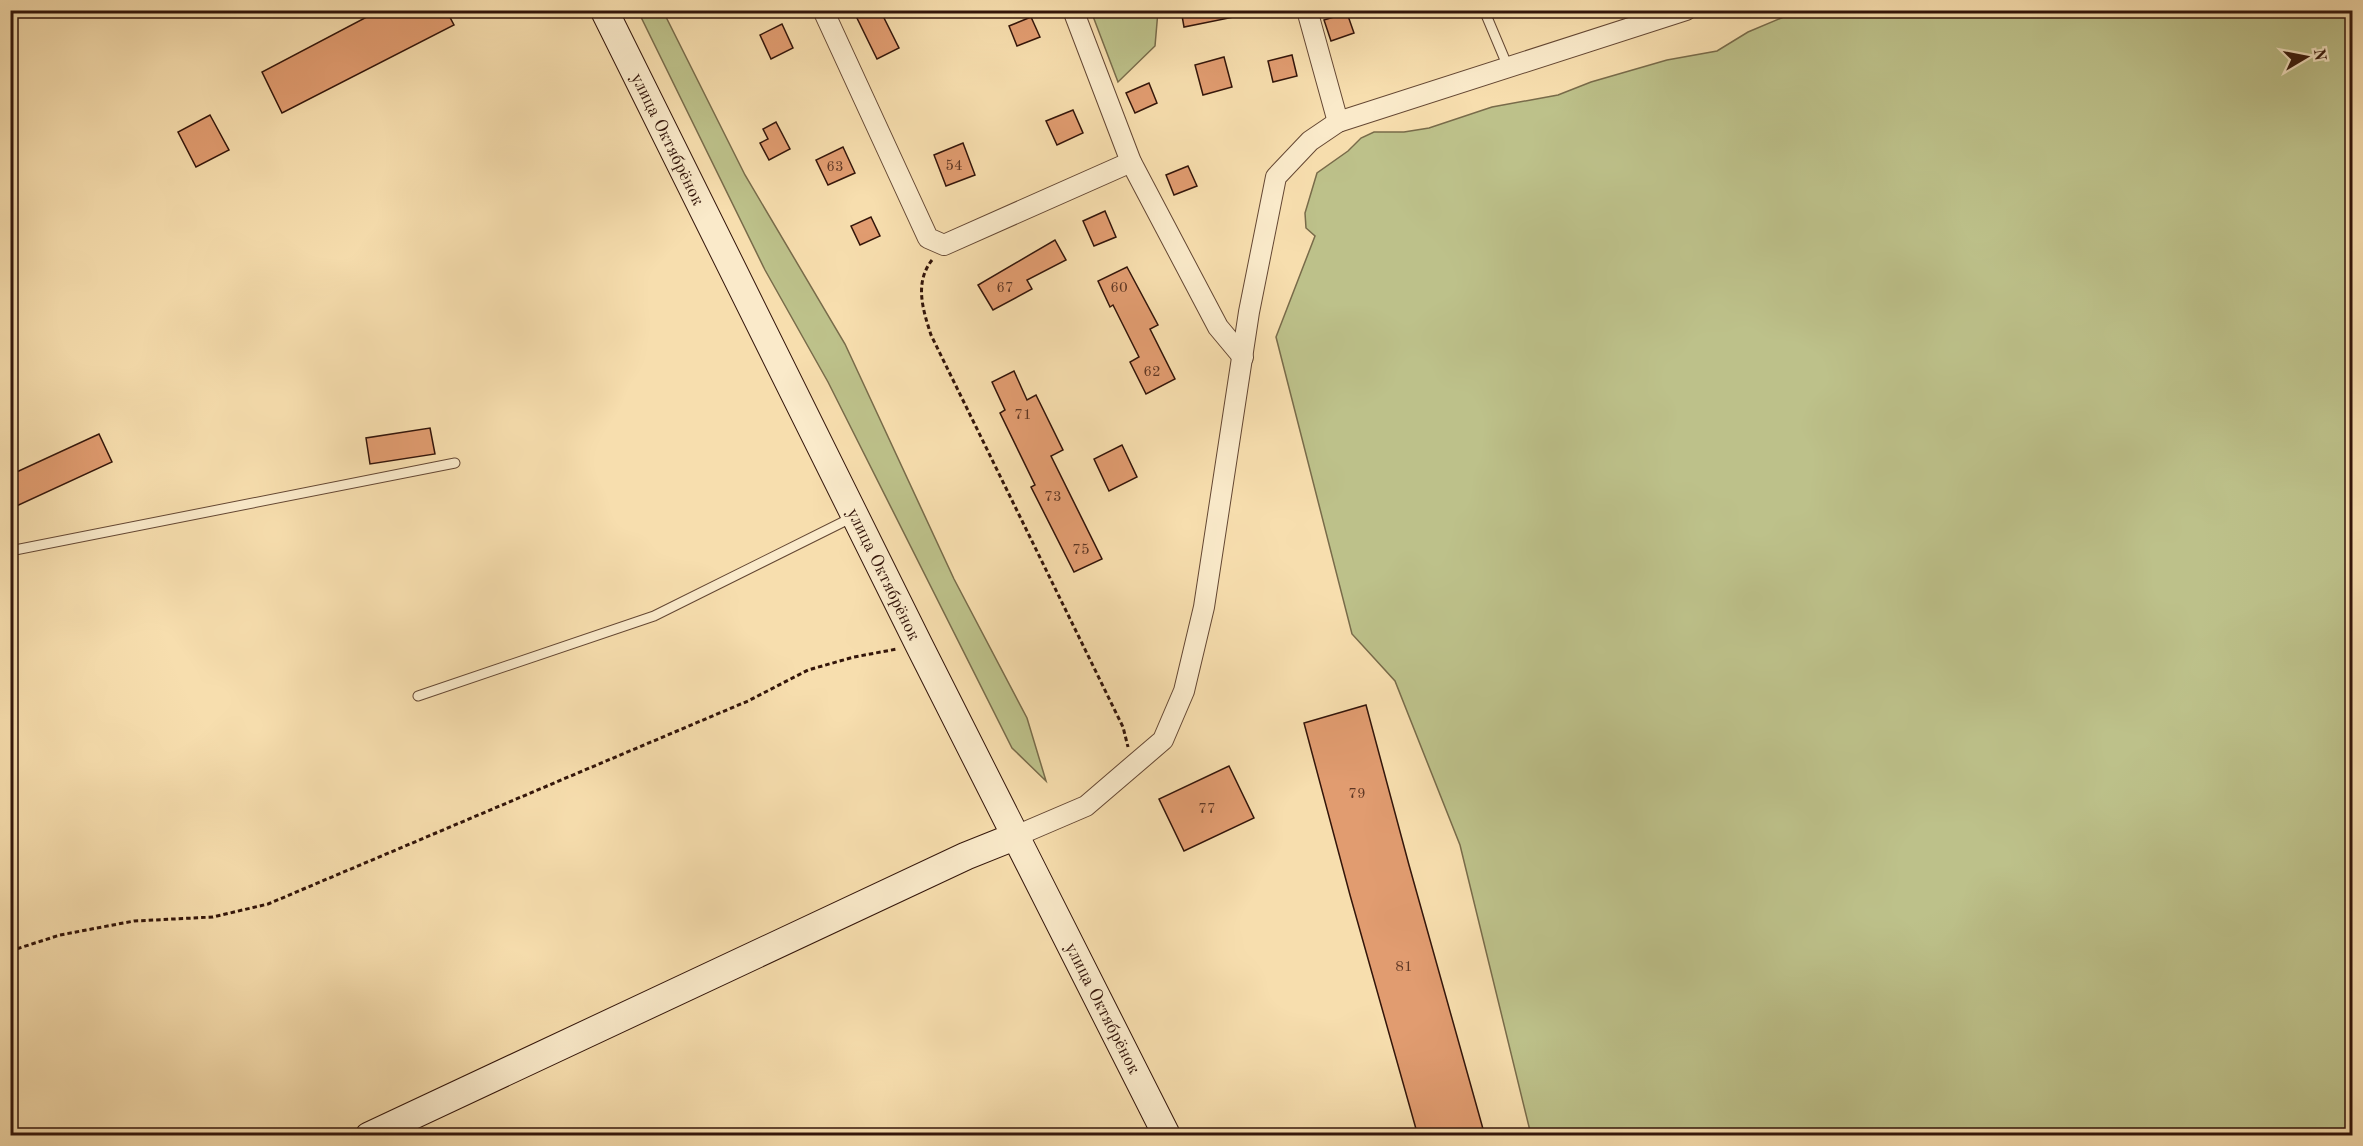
<svg xmlns="http://www.w3.org/2000/svg" width="2363" height="1146" font-family="'Old Standard TT',serif">
<style>
.green{fill:#bdc18a;stroke:#786b4a;stroke-width:1.5}
.building{fill:#e19c70;stroke:#33150a;stroke-width:1.5}
.lines{fill:none;stroke-linecap:round;stroke-linejoin:round}
.lane-casing{stroke:#644733;stroke-width:11}
.street-casing{stroke:#644733;stroke-width:22}
.secondary-casing{stroke:#33150a;stroke-width:29}
.path{stroke:#33150a;stroke-width:3;stroke-dasharray:4.5 3;stroke-linecap:butt}
.lane{stroke:#faeaca;stroke-width:9}
.street{stroke:#faeaca;stroke-width:20}
.secondary{stroke:#faeaca;stroke-width:27}
.labels{text-anchor:middle;stroke-width:4.5;stroke-linejoin:round;paint-order:stroke}
.number-label{font-size:15px;fill:#5e3724}
.street-label{font-size:18px;fill:#33150a;stroke:#faeaca}
</style>
<rect width="100%" height="100%" fill="#f7deae"/>
<filter id="stains"><feTurbulence type="fractalNoise" baseFrequency=".00333" numOctaves="4"/><feColorMatrix values="0 0 0 0 .2 0 0 0 0 .09 0 0 0 0 .02 0 0 0 .5 -.17"/></filter>
<radialGradient id="worn" r=".72"><stop offset=".6" stop-color="#630" stop-opacity="0"/><stop offset="1" stop-color="#630" stop-opacity=".3"/></radialGradient>
<!-- green -->
<g class="green">
<path d="M638,11H663L745,175L845,344L954,579L1027,718L1046,781L1012,748L828,382L765,270Z"/>
<path d="M1091,11H1158L1155,46L1118,82Z"/>
<path d="M1822,11H2352V1135H1531L1460,845L1395,681L1352,634L1276,337L1315,236L1306,228L1305,213L1317,173L1348,151L1361,138L1374,132H1404L1429,128L1492,107L1558,95L1591,82L1667,60L1717,51L1748,32L1786,16Z"/>
</g>
<!-- building -->
<g class="building">
<path d="M380,10H446L454,25L282,113L262,72Z"/>
<path d="M853,10H880L899,48L877,59Z"/>
<path d="M1181,10H1233L1234,17L1184,27Z"/>
<path d="M1347,13L1354,33L1331,41L1324,20Z"/>
<path d="M1031,17L1040,37L1017,46L1009,26Z"/>
<path d="M782,24L793,48L771,59L760,35Z"/>
<path d="M1292,55L1297,76L1273,82L1268,61Z"/>
<path d="M1224,57L1232,87L1203,95L1195,65Z"/>
<path d="M1149,83L1157,103L1135,113L1126,93Z"/>
<path d="M1073,110L1083,133L1057,145L1046,121Z"/>
<path d="M210,115L229,150L196,167L178,132Z"/>
<path d="M776,122L790,149L769,160L760,143L768,139L763,129Z"/>
<path d="M963,143L975,175L946,186L934,155Z"/>
<path d="M843,147L855,173L828,185L816,160Z"/>
<path d="M1188,166L1197,186L1174,195L1166,175Z"/>
<path d="M1105,211L1116,237L1094,246L1083,221Z"/>
<path d="M871,217L880,236L860,245L851,226Z"/>
<path d="M1055,240L1066,260L1027,280L1032,289L993,310L978,285Z"/>
<path d="M1127,267L1158,325L1150,329L1175,379L1146,394L1130,362L1139,357L1113,305L1110,307L1098,281Z"/>
<path d="M1014,371L1027,400L1036,395L1063,450L1051,456L1102,559L1074,572L1031,487L1035,485L1000,413L1005,410L992,382Z"/>
<path d="M430,428L435,454L370,464L366,438Z"/>
<path d="M99,434L112,462L10,509V475Z"/>
<path d="M1122,445L1137,477L1109,491L1094,459Z"/>
<path d="M1366,705L1409,865L1485,1136H1418L1350,895L1304,723Z"/>
<path d="M1229,766L1254,818L1184,851L1159,799Z"/>
</g>
<g class="lines">
<!-- lane casing -->
<g class="lane-casing">
<g id="lane">
<path d="M1484,10L1508,67"/>
<path d="M10,551L455,463"/>
<path d="M418,696L654,616L853,517"/>
</g>
</g>
<!-- street casing -->
<g class="street-casing">
<g id="street">
<path d="M823,10L928,238L944,245L1131,162"/>
<path d="M1073,10L1131,162L1218,327L1243,357"/>
<path d="M1307,10L1338,122"/>
<path d="M1016,836L1086,806L1163,740L1184,691L1204,607L1249,312L1276,177L1310,141L1338,122L1686,10"/>
</g>
</g>
<!-- secondary casing -->
<g class="secondary-casing">
<g id="secondary">
<path d="M604,10L919,645L1167,1136"/>
<path d="M369,1136L966,856L1016,836"/>
</g>
</g>
<!-- path -->
<g class="path">
<path d="M932,260C914,283 923,310 931,335L1123,727L1128,747"/>
<path d="M10,951L60,935L134,921L213,917L268,904L748,701L808,670L854,657L897,649"/>
</g>
<!-- lane -->
<use href="#lane" class="lane"/>
<!-- street -->
<use href="#street" class="street"/>
<!-- secondary -->
<use href="#secondary" class="secondary"/>
</g>
<g class="labels">
<!-- number labels -->
<g class="number-label">
<text x="954" y="170">54</text>
<text x="835" y="171">63</text>
<text x="1005" y="292">67</text>
<text x="1119" y="292">60</text>
<text x="1152" y="376">62</text>
<text x="1023" y="419">71</text>
<text x="1053" y="501">73</text>
<text x="1081" y="554">75</text>
<text x="1357" y="798">79</text>
<text x="1207" y="813">77</text>
<text x="1404" y="971">81</text>
</g>
<!-- street labels -->
<g class="street-label">
<text transform="translate(668 139) rotate(64)" y="6">улица Октябрёнок</text>
<text transform="translate(884 574) rotate(64)" y="6">улица Октябрёнок</text>
<text transform="translate(1103 1008) rotate(63)" y="6">улица Октябрёнок</text>
</g>
</g>
<!-- margin -->
<rect width="2363" height="1146" fill="none" stroke="#f7deae" stroke-width="36"/>
<rect x="12" y="12" width="2339" height="1122" fill="none" stroke="#33150a" stroke-width="3"/>
<rect x="18" y="18" width="2327" height="1110" fill="none" stroke="#33150a" stroke-width="1.5"/>
<!-- north arrow -->
<g transform="translate(2306 57) rotate(80)" stroke="#faeaca" stroke-width="4.5" paint-order="stroke">
<path d="M0-4.5L10 22L0 15L-10 22Z" fill="#33150a"/>
<text y="-9" font-size="16" font-weight="bold" text-anchor="middle" fill="#33150a">N</text>
</g>
<rect width="100%" height="100%" filter="url(#stains)"/>
<rect width="100%" height="100%" fill="url(#worn)"/>
</svg>
